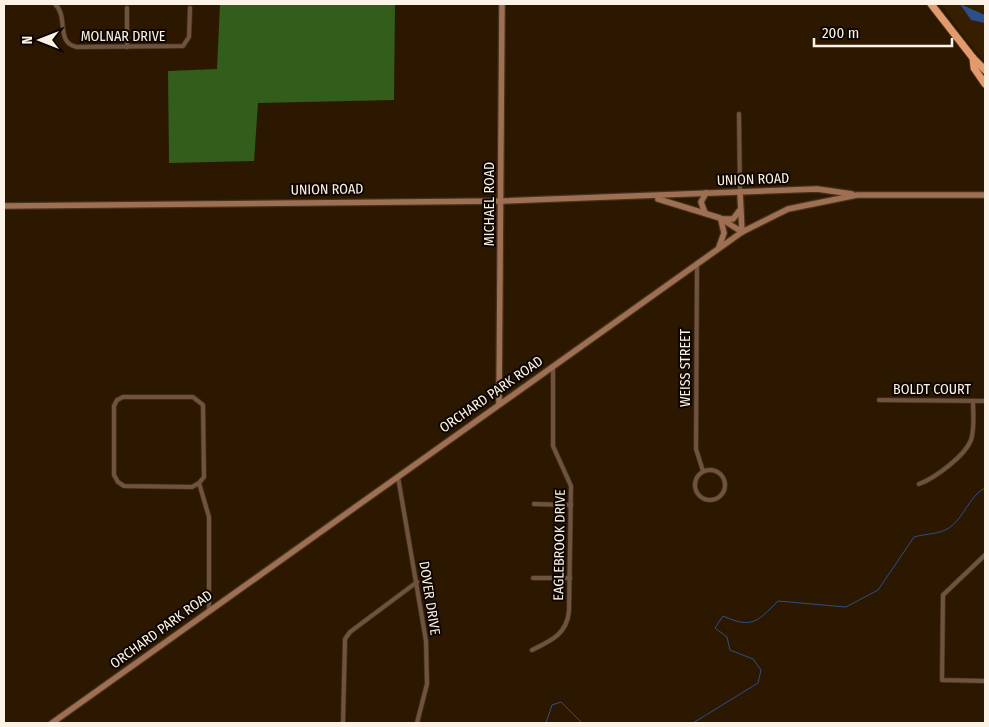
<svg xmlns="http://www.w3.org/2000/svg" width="989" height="727" font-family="'Fira Sans Condensed',sans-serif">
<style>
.built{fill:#371e00}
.forest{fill:#335d1a}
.water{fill:#2c4e89}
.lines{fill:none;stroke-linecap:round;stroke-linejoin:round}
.stream{stroke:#2c4e89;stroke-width:1}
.street-casing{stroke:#45321c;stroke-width:5.5}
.secondary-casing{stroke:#45321c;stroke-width:8}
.highway-casing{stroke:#45321c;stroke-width:9}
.street{stroke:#6f5240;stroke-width:4}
.secondary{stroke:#9e6f52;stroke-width:5.5}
.highway{stroke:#e39a6c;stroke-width:7}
.labels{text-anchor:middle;stroke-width:4;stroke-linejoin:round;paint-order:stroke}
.street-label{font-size:14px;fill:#fdf2e6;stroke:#0e0601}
</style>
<rect width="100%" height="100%" fill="#2c1801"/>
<!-- built -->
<path class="built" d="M941,4H985V62L964,36Z"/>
<!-- forest -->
<path class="forest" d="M220,4H395L394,100L258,103L254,161L169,163L168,71L217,69Z"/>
<!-- water -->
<path class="water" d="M960,4L985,15V23L971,20Z"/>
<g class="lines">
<!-- stream -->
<g class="stream">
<path d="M546,723L552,705L561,702L582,723"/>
<path d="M693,723L758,683L761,670L753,659L730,650L727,637L715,628L723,616C752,629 757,622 778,601L846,607L878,590L914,537C924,534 940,534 949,528C964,518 969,496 985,488"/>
</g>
<!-- street casing -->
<g class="street-casing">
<g id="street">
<path d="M55,4C69,17 55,43 77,47L183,46L189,37L190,8"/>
<path d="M127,8V47"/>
<path d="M739,114L740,192"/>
<path d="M697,263L696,449L703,471"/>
<path d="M879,400L985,401"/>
<circle cx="710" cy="485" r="15"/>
<path d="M398,477L426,641L427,684L417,723"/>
<path d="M199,483L192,487L124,486L118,482L114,475V406L117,400L123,397H193L203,405L204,477L199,483L209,517V610"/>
<path d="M919,484C935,478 965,456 971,440C975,428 973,413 973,401"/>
<path d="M534,504L571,505"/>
<path d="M985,555L943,595L942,680L985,681"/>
<path d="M533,578H570"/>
<path d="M532,650C551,641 567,634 569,611L571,486L553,446V366"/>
<path d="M343,723L345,639L350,632L417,582"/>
</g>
</g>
<!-- secondary casing -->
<g class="secondary-casing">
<g id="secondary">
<path d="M740,192L742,232"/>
<path d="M658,199L720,218L742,232"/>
<path d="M4,206L501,201L817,189L852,194"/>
<path d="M705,213L701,202L706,193"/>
<path d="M722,219H733L740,210"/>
<path d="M719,247L724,233L721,220"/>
<path d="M499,404L502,4"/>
<path d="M52,723L742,232L788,209L857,195H985"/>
</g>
</g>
<!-- highway casing -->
<g class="highway-casing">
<g id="highway">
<path d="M931,4L973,58L985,70"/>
<path d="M973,58L974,68L985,84"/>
</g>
</g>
<!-- street -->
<use href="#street" class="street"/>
<!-- secondary -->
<use href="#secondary" class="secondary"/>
<!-- highway -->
<use href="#highway" class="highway"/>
</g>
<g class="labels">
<!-- street labels -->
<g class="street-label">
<text x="123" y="41">MOLNAR DRIVE</text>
<text transform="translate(753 179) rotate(-2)" y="5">UNION ROAD</text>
<text transform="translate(327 189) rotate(-1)" y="5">UNION ROAD</text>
<text transform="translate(489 204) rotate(-90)" y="5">MICHAEL ROAD</text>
<text transform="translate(685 368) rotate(-90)" y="5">WEISS STREET</text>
<text x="932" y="394">BOLDT COURT</text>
<text transform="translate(491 394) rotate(-35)" y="5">ORCHARD PARK ROAD</text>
<text transform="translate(559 545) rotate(-89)" y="5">EAGLEBROOK DRIVE</text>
<text transform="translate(430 598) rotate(81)" y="5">DOVER DRIVE</text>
<text transform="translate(161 629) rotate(-36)" y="5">ORCHARD PARK ROAD</text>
</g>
</g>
<!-- border -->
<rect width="989" height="727" fill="none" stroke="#fdf2e6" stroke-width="10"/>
<!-- north arrow -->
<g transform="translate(40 40) rotate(270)" stroke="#0e0601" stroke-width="4" paint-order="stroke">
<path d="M0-4L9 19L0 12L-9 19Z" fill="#fdf2e6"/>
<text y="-8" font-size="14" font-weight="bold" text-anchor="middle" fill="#fdf2e6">N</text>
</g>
<!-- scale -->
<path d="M814 38v8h138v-8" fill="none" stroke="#fdf2e6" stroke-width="2.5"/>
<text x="822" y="38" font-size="15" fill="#fdf2e6" stroke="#0e0601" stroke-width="4" paint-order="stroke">200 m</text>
</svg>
